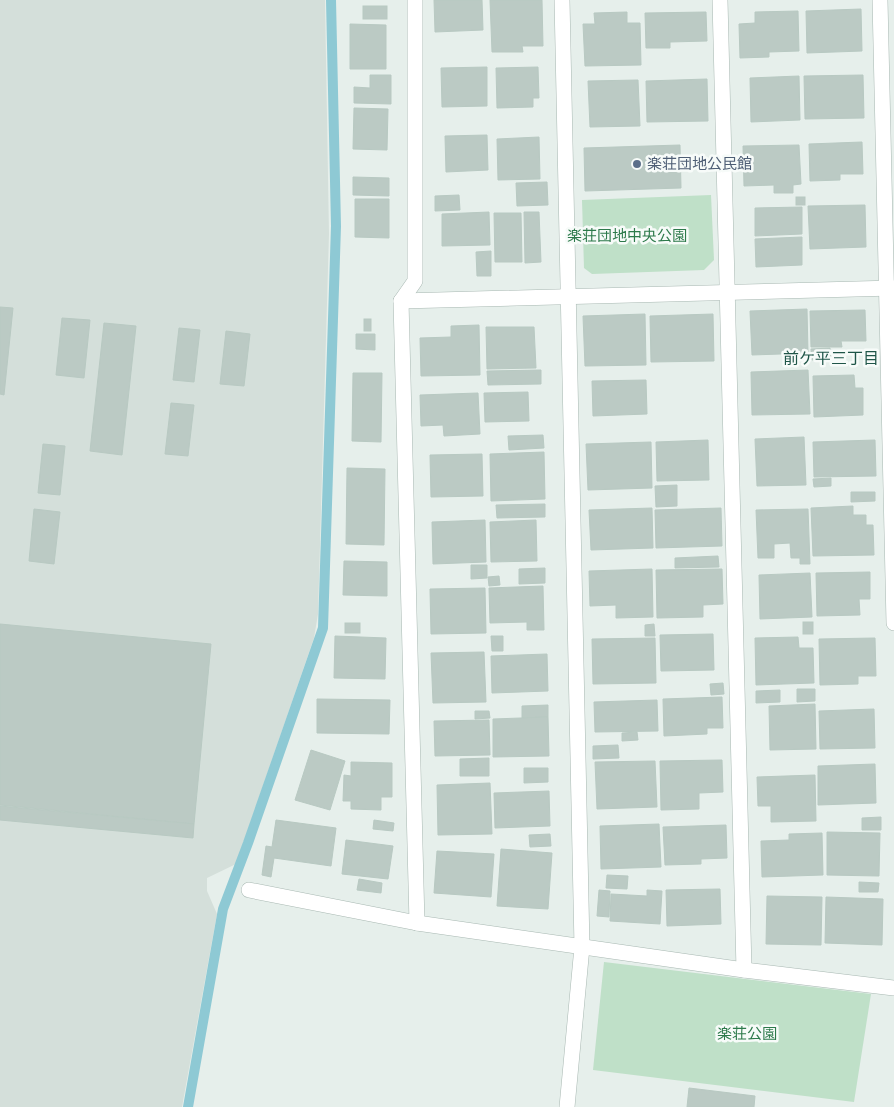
<svg xmlns="http://www.w3.org/2000/svg" width="894" height="1107" font-family="'Exo 2','Noto Sans JP',sans-serif">
<style>
.built{fill:#d4dfda}
.green{fill:#bfe0c8}
.lines{fill:none;stroke-linecap:round;stroke-linejoin:round}
.stream{stroke:#8ec9d4;stroke-width:10}
.building{fill:#bbcac4;stroke:#b8c9c2}
.minor-casing{stroke:#a8b8b2;stroke-width:16}
.minor{stroke:#fff;stroke-width:15}
.service-dot{fill:#5c6f8a;stroke:#f7fbf9;stroke-width:2}
.labels{text-anchor:middle;stroke-width:5;stroke-linejoin:round;paint-order:stroke}
.service-label{font-size:15px;fill:#4e5e75;stroke:#f7fbf9;text-anchor:start}
.park-label{font-size:15px;fill:#2d7a4b;stroke:#f7fbf9}
.neighbourhood-label{font-size:16px;fill:#1f5548;stroke:#f7fbf9}
</style>
<rect width="100%" height="100%" fill="#e6efeb"/>
<!-- built -->
<path class="built" d="M0,0H325L329,234L318,614L314,638L236,864L207,878V891L217,914L182,1107H0Z"/>
<!-- green -->
<g class="green">
<path d="M711,195L714,260L704,270L592,274L584,268L582,200Z"/>
<path d="M604,962L871,994L854,1102L593,1070Z"/>
</g>
<g class="lines">
<!-- stream -->
<path class="stream" d="M188,1107L223,909L248,843L323,628L336,226L331,0"/>
</g>
<!-- building -->
<g class="building">
<path d="M434,0H482L483,30L435,32Z"/>
<path d="M490,0H542L543,46H522L523,52H492Z"/>
<rect x="363" y="6" width="24" height="13"/>
<path d="M861,9L862,51L807,53L806,11Z"/>
<path d="M798,11L799,51L769,52V57L740,58L739,24L755,23V12Z"/>
<path d="M627,12V23H640L641,65L585,66L583,24H595L594,13Z"/>
<path d="M706,12L707,41L670,42V48H646L645,13Z"/>
<path d="M350,24L386,25V69H350Z"/>
<path d="M487,67V106L442,107L441,68Z"/>
<path d="M538,67L539,98H533V107L497,108L496,68Z"/>
<path d="M370,75H391V104L354,103V87L370,88Z"/>
<path d="M863,75L864,118L805,119L804,76Z"/>
<path d="M799,76L800,120L751,122L750,78Z"/>
<path d="M707,79L708,121L647,122L646,81Z"/>
<path d="M638,80L640,126L590,127L588,81Z"/>
<path d="M354,108L388,109L387,150L353,149Z"/>
<path d="M487,135L488,170L446,172L445,136Z"/>
<path d="M539,137L540,179L498,180L497,139Z"/>
<path d="M862,142L863,174H840V180L810,181L809,144Z"/>
<path d="M680,145L681,188L585,191L584,148Z"/>
<path d="M799,145L801,184L793,185V193H774V185L744,186L743,146Z"/>
<path d="M353,177L389,178V196L353,195Z"/>
<path d="M547,182L548,205L517,206L516,183Z"/>
<path d="M459,195L460,210L435,211V196Z"/>
<rect x="796" y="197" width="9" height="8"/>
<path d="M355,199H389V238L355,237Z"/>
<path d="M865,205L866,247L810,249L808,206Z"/>
<path d="M802,207V234L755,236V208Z"/>
<path d="M489,212L490,245L442,246V214Z"/>
<path d="M524,212H539L541,262L525,263Z"/>
<path d="M494,213H521L522,262H495Z"/>
<path d="M802,237V265L756,267L755,239Z"/>
<path d="M491,251V276H477L476,252Z"/>
<path d="M0,307L13,308L4,395L0,394Z"/>
<path d="M807,309L808,353L752,355L750,311Z"/>
<path d="M865,310L866,341H841L842,347H811L810,311Z"/>
<path d="M645,314L646,365L585,366L583,316Z"/>
<path d="M713,314L714,361L651,362L650,316Z"/>
<path d="M62,318L90,320L84,378L56,375Z"/>
<rect x="364" y="319" width="7" height="12"/>
<path d="M104,323L136,326L122,455L90,451Z"/>
<path d="M479,325L480,375L421,376L420,338L451,337V326Z"/>
<path d="M486,327H534L536,368L487,369Z"/>
<path d="M179,328L200,330L194,382L173,380Z"/>
<path d="M226,331L250,334L244,386L220,384Z"/>
<path d="M356,334H375V350L356,349Z"/>
<path d="M830,348L831,359L812,360L811,349Z"/>
<path d="M541,370V384L488,385L487,371Z"/>
<path d="M808,370L810,414L752,415L751,372Z"/>
<path d="M353,373H382L381,442L352,441Z"/>
<path d="M854,375L855,388H863V415L814,417L813,376Z"/>
<path d="M646,380L647,414L593,416L592,381Z"/>
<path d="M528,392L529,421L485,422L484,393Z"/>
<path d="M478,393L480,434L444,436L443,425L421,426L420,395Z"/>
<path d="M171,403L194,405L188,456L165,454Z"/>
<path d="M543,435L544,448L509,450L508,436Z"/>
<path d="M804,437L806,485L757,486L755,439Z"/>
<path d="M708,440L709,480L657,481L656,442Z"/>
<path d="M875,440L876,476L814,477L813,442Z"/>
<path d="M651,442L652,488L588,490L586,444Z"/>
<path d="M43,444L65,446L60,495L38,493Z"/>
<path d="M544,452L545,499L491,501L490,454Z"/>
<path d="M482,454L483,496L431,497L430,455Z"/>
<path d="M347,468L385,469L384,545L346,544Z"/>
<path d="M831,478V486L814,487L813,479Z"/>
<path d="M677,485V506L656,507L655,486Z"/>
<path d="M851,492H875V501L851,502Z"/>
<path d="M545,504V517L497,518L496,505Z"/>
<path d="M853,506V515H866V525H873L874,555L813,556L811,508Z"/>
<path d="M652,508L653,548L591,550L589,510Z"/>
<path d="M721,508L722,546L656,548L655,510Z"/>
<path d="M34,509L60,512L54,564L29,561Z"/>
<path d="M808,509L810,564H800V558H791L790,543L774,544V558H758L756,510Z"/>
<path d="M485,520L486,562L433,564L432,522Z"/>
<path d="M536,520L537,561L491,562L490,522Z"/>
<path d="M718,556L719,567L675,568V558Z"/>
<path d="M344,561L387,562V596L343,595Z"/>
<path d="M471,565H487V578L471,579Z"/>
<path d="M545,568V583L519,584V569Z"/>
<path d="M652,569L653,617L616,618V605L590,606L589,571Z"/>
<path d="M722,569L723,604L703,605V617L657,618L656,570Z"/>
<path d="M870,572V599H859L860,615L817,616L816,573Z"/>
<path d="M810,573L812,617L760,619L759,575Z"/>
<path d="M499,576L500,585L489,586L488,577Z"/>
<path d="M543,586L544,630H527V622L490,623L489,588Z"/>
<path d="M485,588L486,633L431,634L430,589Z"/>
<rect x="803" y="622" width="10" height="12"/>
<rect x="345" y="623" width="15" height="10"/>
<path d="M0,624L211,644L194,824L0,805Z"/>
<path d="M654,624L655,636H645V625Z"/>
<path d="M713,634L714,670L661,671L660,635Z"/>
<path d="M335,636L386,638L385,679L334,678Z"/>
<path d="M491,636H503V651H492Z"/>
<path d="M798,637L799,648H813L814,683L756,685L755,638Z"/>
<path d="M655,638L656,683L593,684L592,639Z"/>
<path d="M875,638L876,676H858V684L820,685L819,639Z"/>
<path d="M484,652L486,702L433,703L431,653Z"/>
<path d="M547,654L548,691L492,693L491,656Z"/>
<path d="M723,683L724,694L711,695L710,684Z"/>
<path d="M797,689H815V701L797,702Z"/>
<path d="M780,690V702L756,703V691Z"/>
<path d="M722,697L723,728H707V734L664,736L663,699Z"/>
<path d="M317,699L390,700L389,734L317,733Z"/>
<path d="M657,700L658,731L595,732L594,702Z"/>
<path d="M815,704L816,749L770,750L769,706Z"/>
<path d="M548,705V717L522,718V706Z"/>
<path d="M874,709L875,748L820,749L819,711Z"/>
<path d="M475,711H489L490,718L475,719Z"/>
<path d="M548,717L549,756L493,757V719Z"/>
<path d="M489,720L490,755L435,756L434,721Z"/>
<path d="M637,732L638,740L622,741V733Z"/>
<path d="M618,745L619,758L593,759V746Z"/>
<path d="M311,750L345,761L330,810L295,800Z"/>
<path d="M489,758V776H460V759Z"/>
<path d="M722,760L723,792L699,793V809L661,810L660,761Z"/>
<path d="M655,761L657,807L597,809L595,762Z"/>
<path d="M351,762L392,763V797H381V810L351,809V801H343L344,775L351,776Z"/>
<path d="M875,764L876,803L818,805V766Z"/>
<path d="M524,768H548V782L524,783Z"/>
<path d="M815,775L816,821L771,822V806H758L757,777Z"/>
<path d="M490,783L492,834L438,835L437,785Z"/>
<path d="M549,791L550,826L495,828L494,793Z"/>
<path d="M0,806L194,824L193,838L0,820Z"/>
<path d="M881,817V830H862V818Z"/>
<path d="M276,820L336,828L331,866L274,858L271,877L262,875L266,846L272,847Z"/>
<path d="M374,820L394,823L393,831L373,829Z"/>
<path d="M659,824L661,867L601,869L600,826Z"/>
<path d="M726,825L727,858L701,859V864L665,865L663,827Z"/>
<path d="M827,832L880,833L879,876L827,875Z"/>
<path d="M822,833L823,875L762,877L761,841L789,840V834Z"/>
<path d="M550,834L551,846L530,847L529,835Z"/>
<path d="M346,840L393,846L388,879L342,874Z"/>
<path d="M501,849L552,853L548,909L497,906Z"/>
<path d="M437,851L494,854L491,897L434,893Z"/>
<path d="M607,875L628,876L627,889L606,888Z"/>
<path d="M359,879L382,883L381,893L357,890Z"/>
<path d="M859,882L879,883L878,892H859Z"/>
<path d="M720,889L721,924L667,926L666,890Z"/>
<path d="M599,890L610,891L609,917L597,916Z"/>
<path d="M647,890L662,891L660,924L610,921L611,894L647,896Z"/>
<path d="M767,896L822,897L821,945L766,944Z"/>
<path d="M826,897L883,899L882,945L825,943Z"/>
<path d="M689,1088L755,1096L754,1107H687Z"/>
</g>
<g class="lines">
<!-- minor casing -->
<g class="minor-casing">
<g id="minor">
<path d="M415,0V281L401,301L417,923L744,970L894,988"/>
<path d="M562,0L582,947L567,1107"/>
<path d="M720,0L744,970"/>
<path d="M880,0L894,623"/>
<path d="M401,301L894,288"/>
<path d="M249,890L417,923"/>
</g>
</g>
<!-- minor -->
<use href="#minor" class="minor"/>
</g>
<!-- markers -->
<circle class="service-dot" cx="637" cy="164" r="5"/>
<g class="labels">
<!-- service labels -->
<g class="service-label">
<text x="647" y="169">楽荘団地公民館</text>
</g>
<!-- park labels -->
<g class="park-label">
<text x="627" y="241">楽荘団地中央公園</text>
<text x="747" y="1039">楽荘公園</text>
</g>
<!-- neighbourhood labels -->
<g class="neighbourhood-label">
<text x="831" y="364">前ケ平三丁目</text>
</g>
</g>
</svg>
